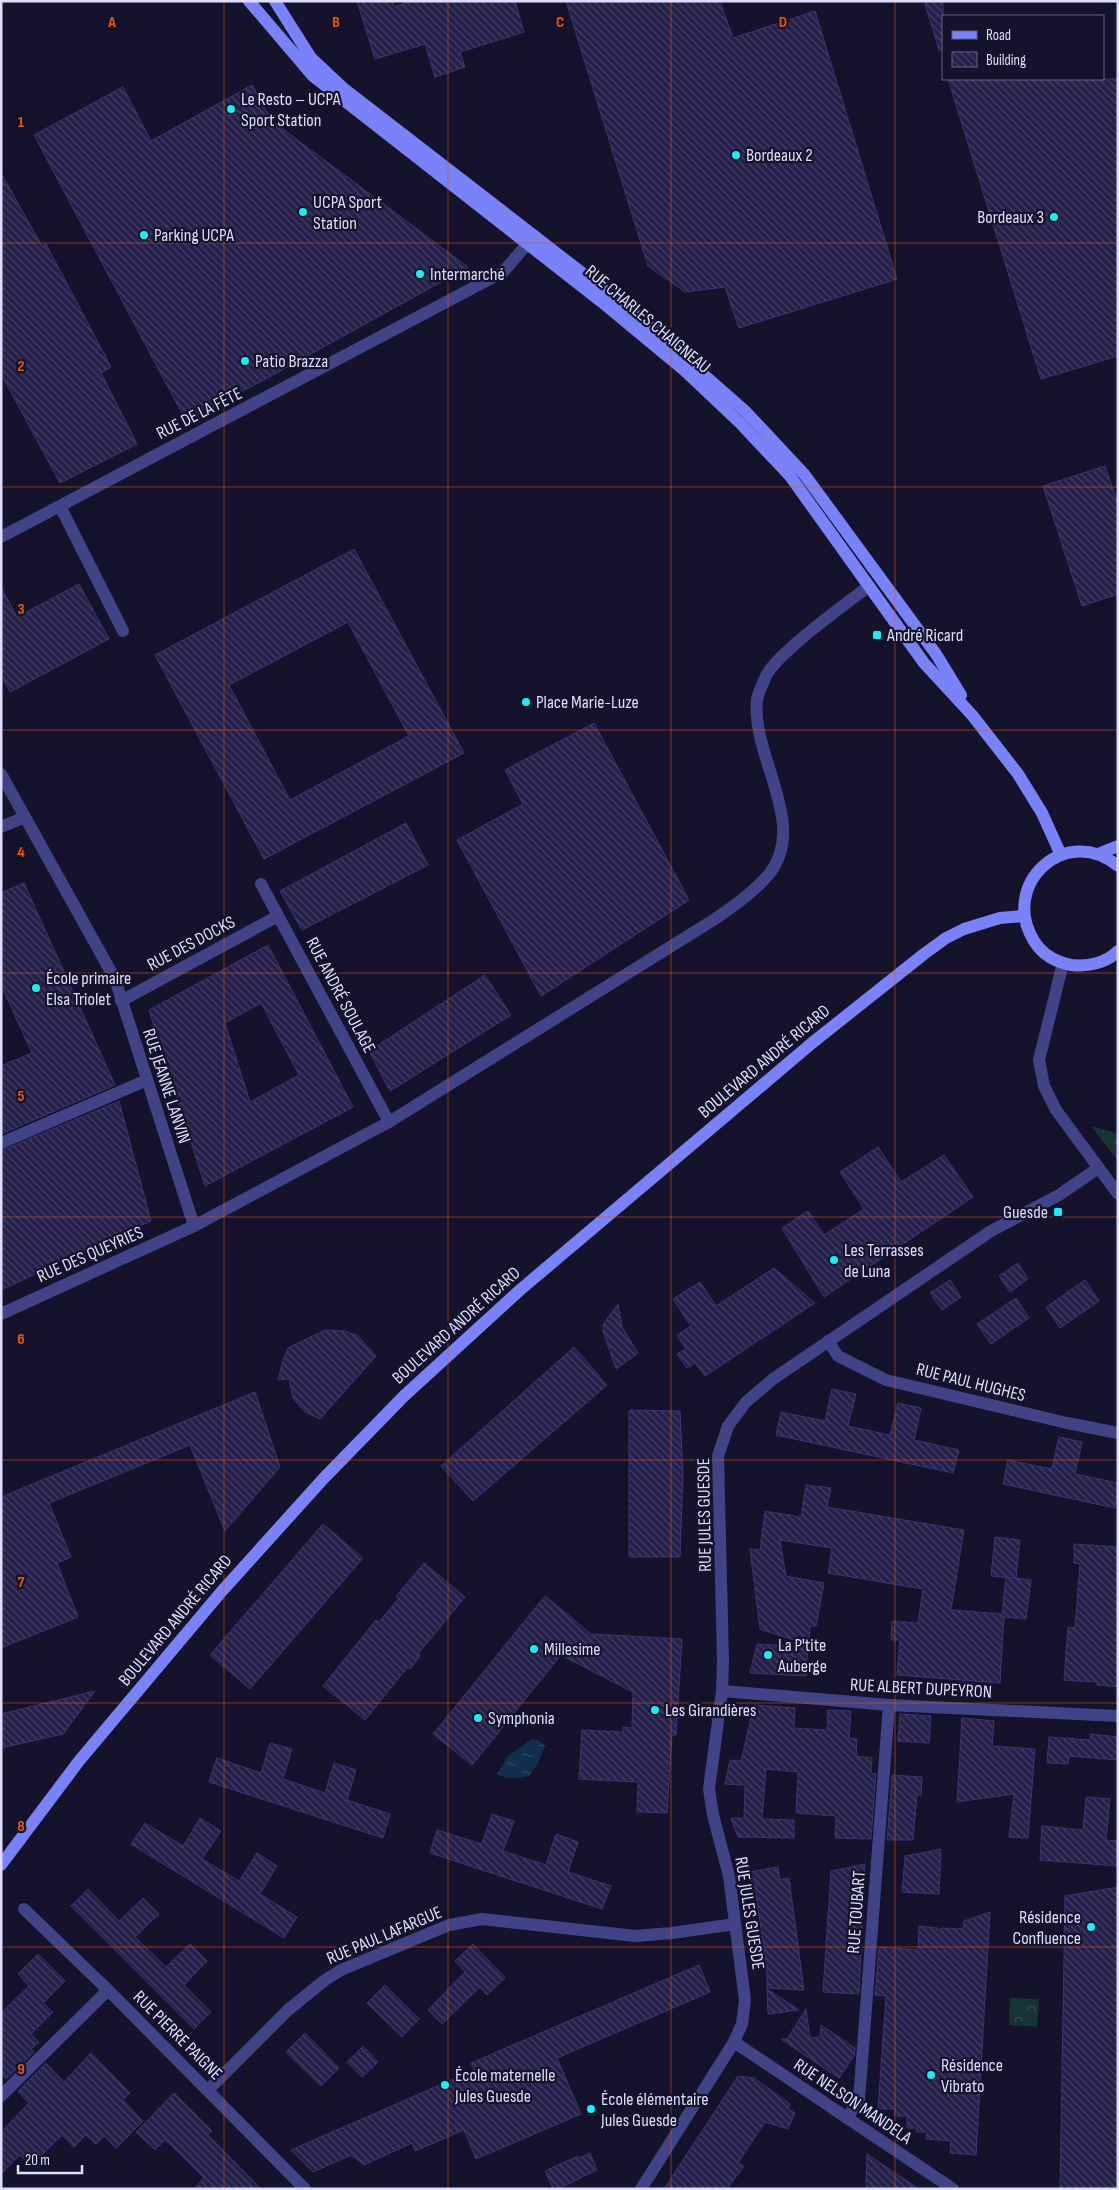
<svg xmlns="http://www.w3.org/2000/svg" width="1119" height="2190" font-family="'Sofia Sans Condensed',sans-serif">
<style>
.park{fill:url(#park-crowns)}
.water{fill:url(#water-ripples)}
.building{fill:url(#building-back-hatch);stroke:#3a3375;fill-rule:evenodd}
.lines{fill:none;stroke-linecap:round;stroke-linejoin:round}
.minor{stroke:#404487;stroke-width:12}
.secondary{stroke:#7a82f8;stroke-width:12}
.grid{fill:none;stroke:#e8590c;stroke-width:1;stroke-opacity:0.55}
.poi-dot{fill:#14f0f3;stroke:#15132b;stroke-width:2}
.labels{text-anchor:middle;stroke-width:4.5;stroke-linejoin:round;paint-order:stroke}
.poi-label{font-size:18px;fill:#dfdefd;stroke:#15132b;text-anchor:start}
.street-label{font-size:18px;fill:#dfdefd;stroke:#15132b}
.grid-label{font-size:16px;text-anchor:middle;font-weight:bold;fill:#e8590c;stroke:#15132b;stroke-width:4.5;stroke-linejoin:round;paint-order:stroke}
</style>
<defs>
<pattern id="park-crowns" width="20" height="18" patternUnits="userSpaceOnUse" patternTransform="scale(1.25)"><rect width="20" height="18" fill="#163431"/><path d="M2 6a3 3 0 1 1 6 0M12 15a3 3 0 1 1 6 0" fill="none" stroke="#375150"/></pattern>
<pattern id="water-ripples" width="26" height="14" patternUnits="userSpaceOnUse" patternTransform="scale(1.25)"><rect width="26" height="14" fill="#122e4f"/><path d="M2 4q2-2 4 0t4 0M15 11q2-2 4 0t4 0" fill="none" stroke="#344c69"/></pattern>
<pattern id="building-back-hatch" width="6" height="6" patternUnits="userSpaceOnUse" patternTransform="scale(1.25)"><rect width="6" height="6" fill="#25204b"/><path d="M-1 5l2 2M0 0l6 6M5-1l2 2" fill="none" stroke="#444066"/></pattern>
</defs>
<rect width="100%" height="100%" fill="#15132b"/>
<!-- park -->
<g class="park">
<path d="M1091,1126L1118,1134V1161Z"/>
<path d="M1010,1998L1039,1999L1037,2027L1009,2025Z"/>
</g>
<!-- water -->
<path class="water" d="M532,1739L538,1740L545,1746L537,1765L529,1776C519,1778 506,1780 497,1774L508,1756Z"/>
<!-- building -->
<g class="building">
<path d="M357,1H393L394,7L412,1H515L524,32L460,52L465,67L435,77L425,44L375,59Z"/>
<path d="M566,1H720L733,38L815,11L897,279L739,328L725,287L685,292L648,266Z"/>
<path d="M924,1H943V50H939Z"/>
<path d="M948,79H1118V356L1041,379Z"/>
<path d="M252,85L272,121L468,267L273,375L186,421L34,135L123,87L151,141Z"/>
<path d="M1,173L42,246L46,244L111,367L101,373L137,444L60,483L1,374Z"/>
<path d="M1105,466L1118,504V594L1082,606L1043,486Z"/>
<path d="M354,549L464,753L264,859L155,655ZM348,622L409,736L290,800L229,685Z"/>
<path d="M79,584L109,639L10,692L1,675V587L17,617Z"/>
<path d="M594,723L689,900L541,996L457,840L523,804L505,770Z"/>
<path d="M406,823L428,865L302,930L280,891Z"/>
<path d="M24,883L115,1085L1,1134V1066L32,1053L1,985V893Z"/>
<path d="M268,945L353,1107L205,1186L149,1010ZM261,1003L299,1075L250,1102L225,1023Z"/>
<path d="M485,975L511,1015L390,1091L369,1051Z"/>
<path d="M119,1101L151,1221L1,1290V1151Z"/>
<path d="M878,1147L901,1182L944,1155L973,1197L824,1297L782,1228L808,1211L824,1235L864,1209L840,1172Z"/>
<path d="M1018,1263L1028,1279L1010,1292L999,1276Z"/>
<path d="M774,1268L815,1303L705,1376L695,1363L687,1368L677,1354L686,1349L677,1335L691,1326L673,1299L700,1282L716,1306Z"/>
<path d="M950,1280L961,1297L942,1310L930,1293Z"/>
<path d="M1085,1280L1099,1301L1060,1328L1046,1307Z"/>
<path d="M1016,1298L1029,1318L991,1344L977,1324Z"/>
<path d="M618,1304L622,1327L638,1353L616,1369L603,1331L604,1323Z"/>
<path d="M325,1330L345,1331L358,1336L376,1356L320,1419L305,1412L297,1403L293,1398L289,1379L278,1380L283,1360L288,1348Z"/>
<path d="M574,1347L607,1385L473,1501L441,1466Z"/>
<path d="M832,1389L856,1394L848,1426L890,1435L898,1403L921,1408L914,1440L959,1450L953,1473L776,1435L781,1412L825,1421Z"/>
<path d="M255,1392L280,1467L225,1531L190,1445L49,1503L71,1557L57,1563L78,1617L1,1648V1497Z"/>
<path d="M629,1410L680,1411L683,1475L680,1557H629Z"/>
<path d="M1059,1437L1082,1442L1075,1474L1118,1483L1115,1508L1003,1484L1008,1460L1052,1469Z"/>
<path d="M806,1485L831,1488L827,1507L964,1530L951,1610L1002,1614L1006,1577L1031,1580L1026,1619L1004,1617L1000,1683L897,1675L900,1640H891L892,1621L918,1623L923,1589L828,1573L832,1548L780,1540L786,1576L824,1583L816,1626H810L809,1645L760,1629L750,1549L760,1550L765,1511L801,1517Z"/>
<path d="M323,1524L363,1558L250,1689L210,1655Z"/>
<path d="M995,1537L1020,1540L1016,1578L991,1576Z"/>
<path d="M1074,1544L1118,1547V1687L1097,1685V1682L1064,1680L1068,1627L1075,1628L1080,1564L1074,1563Z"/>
<path d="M424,1563L465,1597L418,1654L420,1656L410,1669L408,1667L365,1720L323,1686L376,1620L379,1622L399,1598L396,1596Z"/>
<path d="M545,1596L591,1634L682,1639L676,1735H672L667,1813L637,1812L638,1782L579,1779L582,1730L623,1732V1727L632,1728L633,1692L561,1655L472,1765L433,1734Z"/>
<path d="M757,1644L808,1647L806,1676L750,1673Z"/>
<path d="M95,1691L63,1734L1,1748V1714Z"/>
<path d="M754,1705L795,1708L794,1728L827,1730L828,1710L851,1711L849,1738L857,1739L856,1756L872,1758L871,1773L876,1774L871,1839L835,1838L836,1816L796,1813L798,1772L766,1769L762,1819L794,1820V1838L738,1837L731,1818H744L745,1785L725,1784L730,1760L741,1761Z"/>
<path d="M900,1714L931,1716L929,1743L898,1741Z"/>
<path d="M962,1718L994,1721L992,1746L1035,1749L1028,1838L1009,1837L1014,1794L957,1802Z"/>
<path d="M1091,1734L1118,1737V1760L1069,1756L1068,1764L1047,1763L1049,1737L1090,1740Z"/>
<path d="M270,1743L292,1749L283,1779L325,1793L334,1763L356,1770L347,1800L390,1814L383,1838L209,1782L217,1758L261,1773Z"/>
<path d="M892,1775L922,1777L921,1796L917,1795L913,1840H887Z"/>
<path d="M1086,1797L1110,1799L1106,1840L1118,1841V1866L1040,1860L1042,1826L1083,1830Z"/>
<path d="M492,1814L514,1821L503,1851L546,1865L556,1834L578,1842L568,1872L611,1886L602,1909L430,1853L437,1830L482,1844Z"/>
<path d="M200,1818L221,1831L202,1859L239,1881L257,1853L277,1866L260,1894L297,1917L284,1938L131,1844L145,1823L183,1846Z"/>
<path d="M941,1849L939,1894L902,1892L905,1856Z"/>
<path d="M865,1864L859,1994L823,1992L831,1871Z"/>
<path d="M778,1867L780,1880L789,1878L804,1990L767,1988V1972L756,1894H754L750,1872Z"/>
<path d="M1118,1887V2189H1060L1065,1896Z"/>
<path d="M88,1889L119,1921L143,1898L159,1914L135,1937L166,1967L190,1944L207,1961L184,1985L211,2012L194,2029L71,1906Z"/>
<path d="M990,1912L976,2155L950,2153L951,2141L926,2139L927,2132H916L917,2128H907V2116H894L895,2109H878L886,1996L875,1995L879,1947L918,1950L919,1926L937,1928L936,1930L943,1928L963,1929L964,1921Z"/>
<path d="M473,1944L505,1978L487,1995L480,1987L442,2024L428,2010L465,1972L455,1961Z"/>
<path d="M38,1954L65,1981L43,2003L53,2012L31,2034L39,2042L31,2049L34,2052L6,2079L1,2074V2013L29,1986L18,1974Z"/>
<path d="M699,1965L710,1992L557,2058L581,2114L476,2159L464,2130L415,2151L412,2143L364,2165L351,2155L313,2172L291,2150L474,2070L471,2063Z"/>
<path d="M385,1985L419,2019L402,2037L367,2003Z"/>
<path d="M767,1989L799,2010L768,2014Z"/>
<path d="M806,2009L810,2038L820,2037L821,2025L855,2048L854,2056L839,2078L781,2039H787Z"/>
<path d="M305,2033L339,2068L321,2086L286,2052Z"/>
<path d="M363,2046L378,2062L362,2077L347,2062Z"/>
<path d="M91,2053L130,2093L123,2100L143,2121L116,2148L104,2136L96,2144L86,2135L74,2147L62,2135L31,2166L20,2155L1,2174V2132L29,2103L18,2091L46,2063L64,2082Z"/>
<path d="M738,2076L754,2078L790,2104L788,2109L795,2113L788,2129L765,2122L738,2163L744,2166L727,2189H664Z"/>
<path d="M174,2093L212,2131L208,2135L261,2189H194L204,2178L172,2146L165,2140L155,2150L136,2132Z"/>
<path d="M590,2153L597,2170L558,2189H553L545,2171L578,2156L579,2158Z"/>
<path d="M867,2154L919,2189H866Z"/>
</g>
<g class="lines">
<!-- minor -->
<g class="minor">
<path d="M60,506L123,631"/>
<path d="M1,537L503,272L534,236"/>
<path d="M1,774L115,979L194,1226"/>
<path d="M1,827L25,817"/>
<path d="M261,884L389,1122"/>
<path d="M1063,963L1039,1060L1044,1086L1056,1110L1118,1194"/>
<path d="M121,1001L278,916"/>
<path d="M1,1143L147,1080"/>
<path d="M1,1314L194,1226L389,1122L715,919C735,905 754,892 770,873C808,823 751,756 757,700C758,693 763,683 766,676C777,653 846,604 869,586"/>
<path d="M828,1341L838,1356L886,1380L1067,1423L1118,1433"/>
<path d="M722,1691L889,1705L1118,1716"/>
<path d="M24,1909L108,1990L305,2189"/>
<path d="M734,2042L953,2189"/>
<path d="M208,2090L288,2010L325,1980L341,1970L449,1925L482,1919L635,1936L672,1933L735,1924"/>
<path d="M1,2096L108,1990"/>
<path d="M847,2118L859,2100L889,1705"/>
<path d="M641,2189L734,2042L742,2024L745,2000L729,1876L713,1815L709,1789L722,1691L723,1662L718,1456L728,1426L746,1402L773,1379L991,1231L1059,1195L1097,1169"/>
</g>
<!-- secondary -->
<g class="secondary">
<path d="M249,1L313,76L603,303L685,371L740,423L790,476L924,663L972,715L1018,774L1042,813L1061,855"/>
<path d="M275,1L311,58L343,88L630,310L745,411L804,474L936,654L961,695"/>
<path d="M1098,854L1118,846"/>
<path d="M1118,866C1066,823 999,884 1034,941C1042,954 1056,962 1071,965C1088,967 1106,963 1118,951"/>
<path d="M1,1865L79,1761L222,1591L324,1478L404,1396L520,1290L812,1043L924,954L946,938L964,929L1000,918L1023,916"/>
</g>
</g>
<!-- grid -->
<path class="grid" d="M224,1V2189M448,1V2189M671,1V2189M895,1V2189M1,243H1118M1,487H1118M1,730H1118M1,973H1118M1,1217H1118M1,1460H1118M1,1703H1118M1,1947H1118"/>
<!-- markers -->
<g class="poi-dot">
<circle cx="231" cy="109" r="5"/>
<circle cx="736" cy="155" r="5"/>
<circle cx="303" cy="212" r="5"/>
<circle cx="1054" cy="217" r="5"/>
<circle cx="144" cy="235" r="5"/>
<circle cx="420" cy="274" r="5"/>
<circle cx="245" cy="361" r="5"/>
<rect x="872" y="630" width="10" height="10" rx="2.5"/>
<circle cx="526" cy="702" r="5"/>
<circle cx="36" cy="988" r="5"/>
<rect x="1053" y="1207" width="10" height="10" rx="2.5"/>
<circle cx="834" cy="1260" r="5"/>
<circle cx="534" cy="1649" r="5"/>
<circle cx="768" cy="1655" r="5"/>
<circle cx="655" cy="1710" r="5"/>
<circle cx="478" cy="1718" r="5"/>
<circle cx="1091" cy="1927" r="5"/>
<circle cx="931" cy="2075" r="5"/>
<circle cx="445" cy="2085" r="5"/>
<circle cx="591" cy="2109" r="5"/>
</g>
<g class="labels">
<!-- poi labels -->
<g class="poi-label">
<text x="241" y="105">Le Resto – UCPA<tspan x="241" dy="21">Sport Station</tspan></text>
<text x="746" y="161">Bordeaux 2</text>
<text x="313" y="208">UCPA Sport<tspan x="313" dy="21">Station</tspan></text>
<text x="1044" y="223" text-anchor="end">Bordeaux 3</text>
<text x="154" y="241">Parking UCPA</text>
<text x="430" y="280">Intermarché</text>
<text x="255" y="367">Patio Brazza</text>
<text x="887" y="641">André Ricard</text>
<text x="536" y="708">Place Marie-Luze</text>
<text x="46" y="984">École primaire<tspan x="46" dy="21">Elsa Triolet</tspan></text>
<text x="1048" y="1218" text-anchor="end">Guesde</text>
<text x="844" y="1256">Les Terrasses<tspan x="844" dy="21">de Luna</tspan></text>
<text x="778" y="1651">La P'tite<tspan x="778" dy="21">Auberge</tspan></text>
<text x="544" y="1655">Millesime</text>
<text x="665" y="1716">Les Girandières</text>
<text x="488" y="1724">Symphonia</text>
<text x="1081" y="1923" text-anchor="end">Résidence<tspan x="1081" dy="21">Confluence</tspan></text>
<text x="941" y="2071">Résidence<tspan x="941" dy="21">Vibrato</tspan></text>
<text x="455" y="2081">École maternelle<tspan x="455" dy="21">Jules Guesde</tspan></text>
<text x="601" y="2105">École élémentaire<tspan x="601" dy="21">Jules Guesde</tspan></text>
</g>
<!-- street labels -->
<g class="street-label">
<text transform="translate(648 319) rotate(40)" y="6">RUE CHARLES CHAIGNEAU</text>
<text transform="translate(199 413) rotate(-27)" y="6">RUE DE LA FÊTE</text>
<text transform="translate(191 943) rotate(-28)" y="6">RUE DES DOCKS</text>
<text transform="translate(341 995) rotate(62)" y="6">RUE ANDRÉ SOULAGE</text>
<text transform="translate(764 1061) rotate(-40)" y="6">BOULEVARD ANDRÉ RICARD</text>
<text transform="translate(167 1086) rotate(72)" y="6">RUE JEANNE LANVIN</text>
<text transform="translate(90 1254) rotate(-24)" y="6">RUE DES QUEYRIES</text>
<text transform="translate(456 1325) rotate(-42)" y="6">BOULEVARD ANDRÉ RICARD</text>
<text transform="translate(971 1382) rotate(14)" y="6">RUE PAUL HUGHES</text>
<text transform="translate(704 1515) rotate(-91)" y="6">RUE JULES GUESDE</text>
<text transform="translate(175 1620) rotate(-50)" y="6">BOULEVARD ANDRÉ RICARD</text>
<text transform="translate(921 1688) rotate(3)" y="6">RUE ALBERT DUPEYRON</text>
<text transform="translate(856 1912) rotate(-86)" y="6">RUE TOUBART</text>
<text transform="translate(750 1913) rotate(81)" y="6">RUE JULES GUESDE</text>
<text transform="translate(384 1935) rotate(-23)" y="6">RUE PAUL LAFARGUE</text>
<text transform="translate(178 2035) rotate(45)" y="6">RUE PIERRE PAIGNE</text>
<text transform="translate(853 2101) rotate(34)" y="6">RUE NELSON MANDELA</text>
</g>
</g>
<g class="grid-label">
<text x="112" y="27">A</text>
<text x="336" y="27">B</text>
<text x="560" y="27">C</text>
<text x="783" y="27">D</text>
<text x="21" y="127">1</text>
<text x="21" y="371">2</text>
<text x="21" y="614">3</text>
<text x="21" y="857">4</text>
<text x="21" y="1101">5</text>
<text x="21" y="1344">6</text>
<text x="21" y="1587">7</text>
<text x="21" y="1831">8</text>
<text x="21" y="2074">9</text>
</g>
<!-- border -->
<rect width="1119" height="2190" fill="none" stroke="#dfdefd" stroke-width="5"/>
<!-- legend -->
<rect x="942" y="15" width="162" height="65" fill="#15132b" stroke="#66647f"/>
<rect x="952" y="31" width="25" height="8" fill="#7a82f8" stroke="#66647f"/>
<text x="986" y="40" font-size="15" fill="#dfdefd">Road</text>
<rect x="952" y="52" width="25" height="15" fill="url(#building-back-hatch)" stroke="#66647f"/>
<text x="986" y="65" font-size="15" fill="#dfdefd">Building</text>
<!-- scale -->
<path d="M18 2165v8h64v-8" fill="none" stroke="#dfdefd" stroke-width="2.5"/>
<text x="25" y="2165" font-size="15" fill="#dfdefd" stroke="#15132b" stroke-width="4" paint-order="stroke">20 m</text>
</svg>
